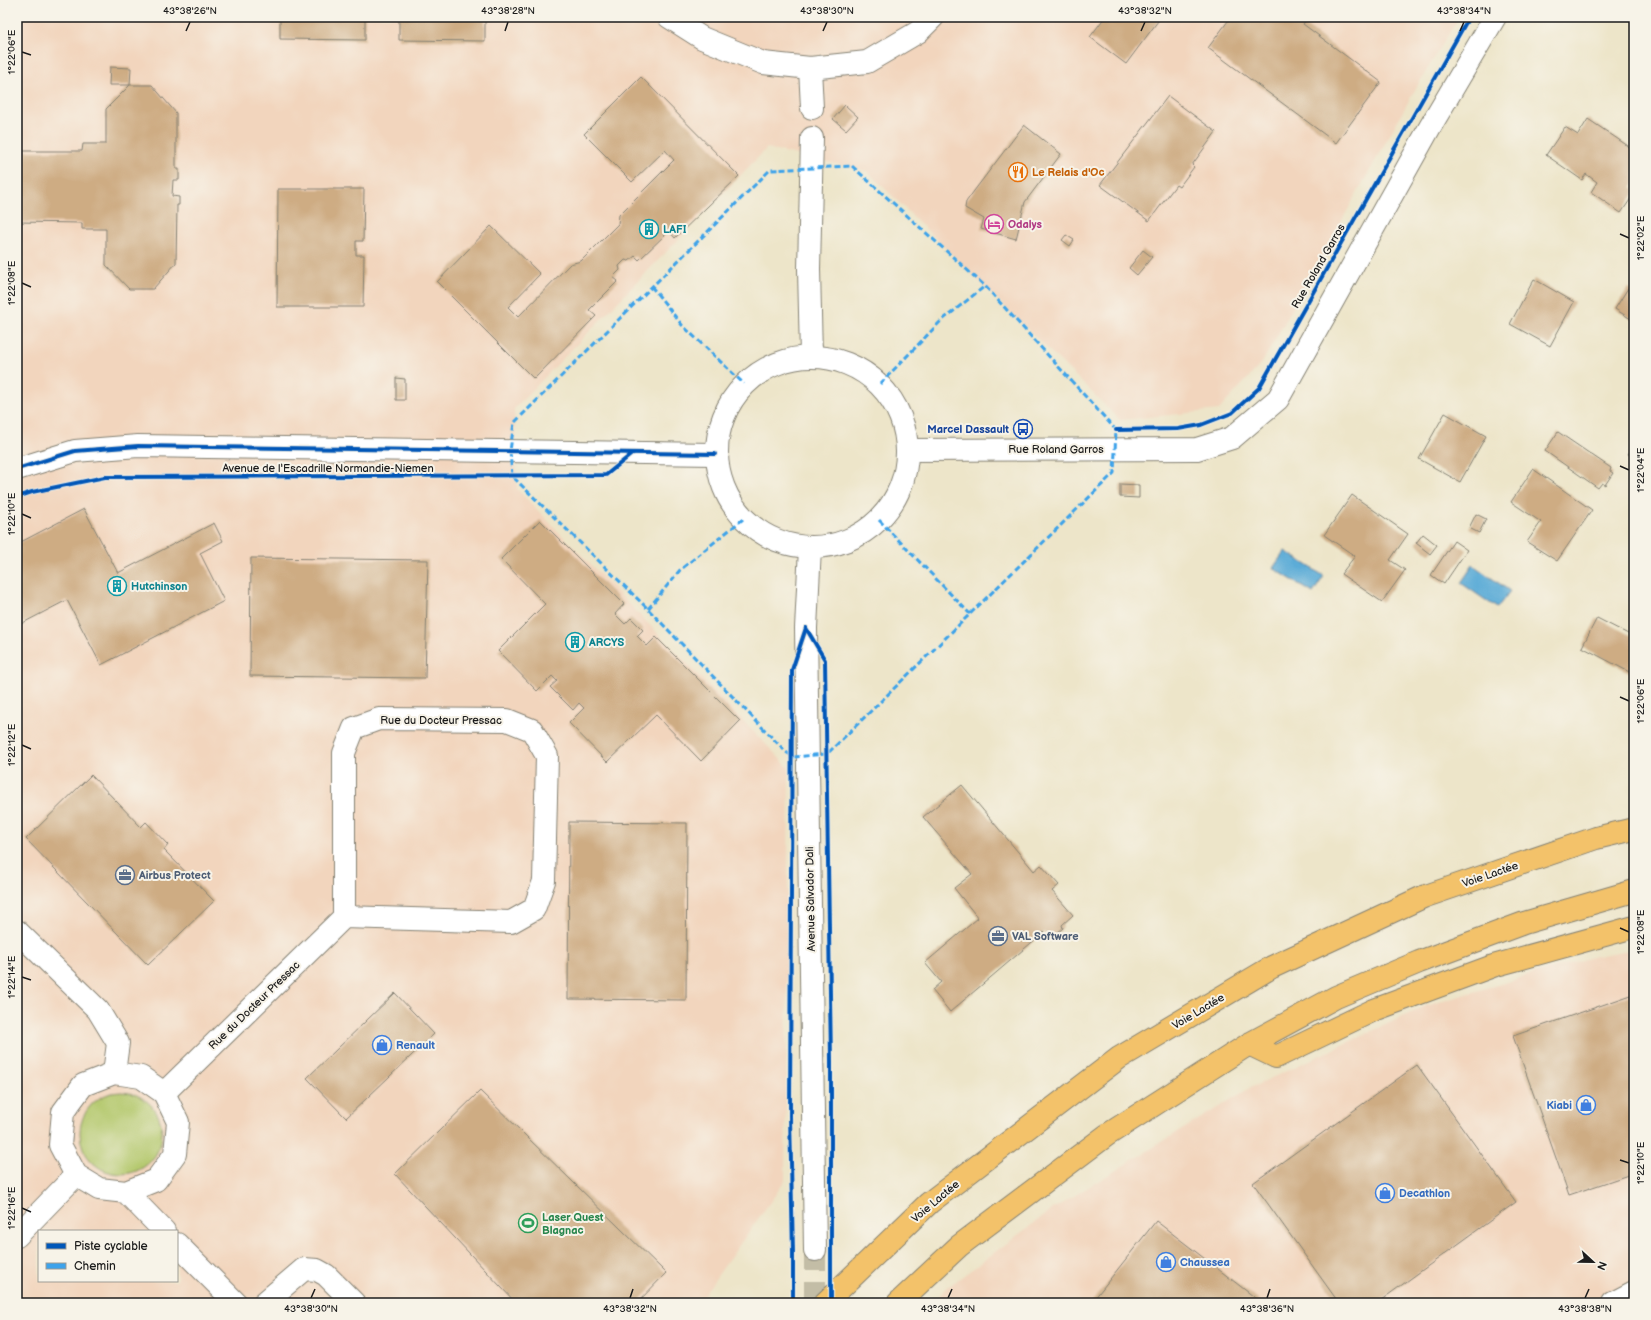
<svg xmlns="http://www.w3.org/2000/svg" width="1651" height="1320" font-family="'Balsamiq Sans',sans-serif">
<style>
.built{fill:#f2d5bd;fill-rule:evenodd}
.green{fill:#b3c86c;stroke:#687244}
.water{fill:#5cacd7;stroke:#3c647a}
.building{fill:#ceac83}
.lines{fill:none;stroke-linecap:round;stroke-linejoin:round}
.minor-tunnel{stroke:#c3bda6;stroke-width:22;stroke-dasharray:22 11;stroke-linecap:butt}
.minor-casing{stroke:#848072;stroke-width:24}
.highway-casing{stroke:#848072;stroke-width:24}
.minor{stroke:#fff;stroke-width:22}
.highway{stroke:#f3c26a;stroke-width:22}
.quiet{stroke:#3da2ea;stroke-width:3;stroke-dasharray:6 3;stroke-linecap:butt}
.cycleway-casing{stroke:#f7f3e8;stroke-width:6}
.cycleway{stroke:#0057b8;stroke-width:4}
.ticks{fill:none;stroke:#1c1c1c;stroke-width:1.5}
.labels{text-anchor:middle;stroke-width:4;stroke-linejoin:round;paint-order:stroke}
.food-label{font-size:11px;font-weight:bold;fill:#c56008;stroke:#f7f3e8;text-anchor:start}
.hotel-label{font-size:11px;font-weight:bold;fill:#b23c85;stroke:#f7f3e8;text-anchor:start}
.culture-label{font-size:11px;font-weight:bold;fill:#0d838f;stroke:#f7f3e8;text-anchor:start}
.street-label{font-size:11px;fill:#1c1c1c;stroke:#f7f3e8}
.transit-label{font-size:11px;font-weight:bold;fill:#164399;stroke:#f7f3e8;text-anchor:end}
.service-label{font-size:11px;font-weight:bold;fill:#4e5e75;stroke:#f7f3e8;text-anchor:start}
.shop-label{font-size:11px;font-weight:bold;fill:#366cbe;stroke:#f7f3e8;text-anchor:start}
.leisure-label{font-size:11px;font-weight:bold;fill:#27864d;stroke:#f7f3e8;text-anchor:start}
.neatline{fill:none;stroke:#1c1c1c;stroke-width:1.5}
.ticks-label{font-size:10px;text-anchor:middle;fill:#1c1c1c}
</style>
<rect width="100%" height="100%" fill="#f7f3e8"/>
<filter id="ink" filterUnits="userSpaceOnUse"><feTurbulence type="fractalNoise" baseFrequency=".025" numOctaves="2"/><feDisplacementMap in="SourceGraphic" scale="8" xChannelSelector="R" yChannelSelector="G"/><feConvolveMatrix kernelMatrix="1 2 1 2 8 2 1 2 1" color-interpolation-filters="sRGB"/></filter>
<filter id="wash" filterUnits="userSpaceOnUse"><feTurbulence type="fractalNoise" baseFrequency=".012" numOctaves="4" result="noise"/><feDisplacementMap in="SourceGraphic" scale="16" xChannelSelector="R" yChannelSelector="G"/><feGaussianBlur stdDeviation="0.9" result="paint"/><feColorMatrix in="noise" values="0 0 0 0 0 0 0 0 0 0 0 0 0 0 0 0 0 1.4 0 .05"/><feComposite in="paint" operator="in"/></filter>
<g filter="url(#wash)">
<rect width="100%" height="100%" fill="#ede5c9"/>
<!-- built -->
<g class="built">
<path d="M17,17H1459L1416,88L1262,363L1219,410L1120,420L867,171L767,148L514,409L517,489L789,768L785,1181L698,1303H17ZM39,1231H177V1281H39Z"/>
<path d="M1634,949V1303H931L948,1287L1053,1209L1250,1088L1426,1006L1592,957Z"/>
</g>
<!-- green -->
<circle class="green" cx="121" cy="1133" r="41"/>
<!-- water -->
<g class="water">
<path d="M1285,551L1324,576L1313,593L1273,568Z"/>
<path d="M1473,565L1510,591L1497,608L1461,583Z"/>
</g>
<g id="blocks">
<!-- building -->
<g class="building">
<path d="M280,17H365V40L280,39Z"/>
<path d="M399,17H485V41L399,40Z"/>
<path d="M1105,17H1161L1126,64L1090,37Z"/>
<path d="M1231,17H1308L1303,24L1381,82L1336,143L1208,48Z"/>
<path d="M110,67L131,68L130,85H109Z"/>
<path d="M641,77L739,176L675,238L669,231L639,260L635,256L629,261L625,260L619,266L620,270L613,277L618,281L589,310L596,316L534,379L437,282L491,226L540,274L508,307L518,317L570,264L581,261L618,224L619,215L674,160L665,150L632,182L584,134Z"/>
<path d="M130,85H152L176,113V169H179V180H173L172,196L179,197V205H177L176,263L153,289H129L106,265V229H82V223L17,222V151H82L83,144H106V109Z"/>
<path d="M1168,96L1216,132L1192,165L1194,167L1179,187L1176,185L1149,221L1100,185Z"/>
<path d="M845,105L858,117L846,130L833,119Z"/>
<path d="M1588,119L1634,150V183L1631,187L1634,189V194L1621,213L1591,192L1597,182L1586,174L1582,180L1546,155L1565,127L1578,135Z"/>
<path d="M1024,125L1061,154L1025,202L1016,239L981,229L984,219L965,208L966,202L974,191Z"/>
<path d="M278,189H364L363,241H356V255H364L363,307H277Z"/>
<path d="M1066,235L1074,240L1070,246L1062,240Z"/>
<path d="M1143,250L1152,257L1137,275L1129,268Z"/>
<path d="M1534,279L1574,302L1550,346L1510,324Z"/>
<path d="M1628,288L1634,292V321L1615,309Z"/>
<path d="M396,378L405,379V400H396Z"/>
<path d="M1445,413L1486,436L1460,482L1419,459Z"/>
<path d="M1558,432L1611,468L1610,471L1613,473L1605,485L1602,483L1598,488L1545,451Z"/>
<path d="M1634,446V458L1628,454Z"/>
<path d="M1533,469L1592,510L1557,561L1527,542L1541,522L1511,502Z"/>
<path d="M1120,484L1139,485V498L1120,497Z"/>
<path d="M1352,495L1408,534L1390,560L1405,570L1382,602L1341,574L1355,556L1324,535Z"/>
<path d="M84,509L118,573L214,523L223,541L200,553L224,601L101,665L67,600L17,626V544Z"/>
<path d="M1476,514L1486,519L1479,533L1469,528Z"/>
<path d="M540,520L624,604L615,614L625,624L631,618L643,630L637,636L647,646L656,637L740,721L701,761L656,715L607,762L569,723L584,708L579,703L573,710L550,687L557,681L552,676L537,691L498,651L545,604L501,559Z"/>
<path d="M1423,534L1437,545L1430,554L1416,543Z"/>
<path d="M1454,541L1467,550L1444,584L1431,575Z"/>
<path d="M251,558L428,560L425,678L250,676Z"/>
<path d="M1597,618L1634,637L1633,674L1582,647Z"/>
<path d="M91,775L141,827L146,822L168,845L164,850L214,901L148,965L26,839Z"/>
<path d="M962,785L1034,871L1041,865L1059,885L1052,891L1073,915L1062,925L1063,928L1050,939L1044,932L950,1012L932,990L941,982L925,963L978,918L954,888L972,874L923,817Z"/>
<path d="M569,822L687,823L686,1000L568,999Z"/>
<path d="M395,993L434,1034L346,1118L307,1078Z"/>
<path d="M1634,994V1173L1569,1195L1513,1036Z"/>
<path d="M1417,1065L1516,1202L1377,1303H1339L1253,1183Z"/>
<path d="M480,1091L666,1273L637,1303H516L395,1174Z"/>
<path d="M1156,1221L1262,1303H1091Z"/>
</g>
</g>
</g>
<g filter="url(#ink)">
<use href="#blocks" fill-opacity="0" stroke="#848072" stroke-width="1"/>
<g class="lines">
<!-- minor-tunnel -->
<path class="minor-tunnel" d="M815,1303V1250"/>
<!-- minor casing -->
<g class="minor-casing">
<g id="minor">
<path d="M669,17L702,38L763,63L810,68L867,62L918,32L933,17"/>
<path d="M810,68L812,108"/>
<path d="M811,356L809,269L812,138"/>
<circle cx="812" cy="452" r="95"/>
<path d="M907,450L1197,449L1232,438L1278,399L1430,127L1495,17"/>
<path d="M17,469L75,451L138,446L715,454"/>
<path d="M810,548L806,628L815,1250"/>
<path d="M17,931L98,1010L118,1043L114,1073"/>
<path d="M164,1093L344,917L511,922L534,909L544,881L547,756L532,730L507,720L379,719L354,728L344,753V917"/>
<path d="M126,1192L156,1180L175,1154L178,1122L164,1093L141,1077L114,1073L83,1085L63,1112L60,1145L76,1175L99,1189L126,1192L164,1231"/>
<path d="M17,1236L76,1175"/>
<path d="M177,1244L236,1303"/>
<path d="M264,1303L304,1269L317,1270L326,1275L354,1303"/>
<path d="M1613,1303L1634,1292"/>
</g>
</g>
<!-- highway casing -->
<g class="highway-casing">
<g id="highway">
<path d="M1249,1044L1276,1057L1374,1010L1493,966L1634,927"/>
<path d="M825,1303L929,1203L1119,1058L1272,967L1423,897L1596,838L1634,829"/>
<path d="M898,1303L959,1246L1107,1135L1249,1044L1336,997L1419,962L1524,923L1634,891"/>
</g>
</g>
<!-- minor -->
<use href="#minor" class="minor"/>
<!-- highway -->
<use href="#highway" class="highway"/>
<!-- quiet -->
<g class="quiet">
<path d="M852,166L985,286L1116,430L1114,473L827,754L793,757L786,752L648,609L512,476L510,451L514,423L770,170Z"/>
<path d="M651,286L682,325L744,384"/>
<path d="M880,384L940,322L985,286"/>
<path d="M879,520L970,614"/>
<path d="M648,609L680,570L743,519"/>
</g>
<!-- cycleway casing -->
<g class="cycleway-casing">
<g id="cycleway">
<path d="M1116,430L1178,429L1201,425L1232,413L1259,388L1469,17"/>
<path d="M17,469L75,451L138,446L715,454"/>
<path d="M17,497L32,492L105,477L606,475L633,453"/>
<path d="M806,628L825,660L831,1061V1303"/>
<path d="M793,1303V1253L790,1116L792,670L806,628"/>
</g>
</g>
<!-- cycleway -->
<use href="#cycleway" class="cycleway"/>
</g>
</g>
<!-- ticks -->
<path class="ticks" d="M186,31L190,22M505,31L508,22M823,31L827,22M1141,31L1145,22M1460,31L1464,22M22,52L31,55M1620,234L1629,238M22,283L31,287M1620,466L1629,470M22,514L31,518M1620,697L1629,701M22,745L31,749M1620,928L1629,932M22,977L31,980M1620,1160L1629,1163M22,1208L31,1212M311,1298L315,1289M630,1298L633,1289M948,1298L952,1289M1267,1298L1270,1289M1585,1298L1589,1289"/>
<!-- icons -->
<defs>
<g id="restaurant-ring" transform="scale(1)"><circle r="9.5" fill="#f7f3e8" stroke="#e8710a" stroke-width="1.5"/><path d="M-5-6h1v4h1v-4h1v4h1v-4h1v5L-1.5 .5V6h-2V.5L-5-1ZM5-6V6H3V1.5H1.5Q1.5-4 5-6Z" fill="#e8710a"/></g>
<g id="hotel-ring" transform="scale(1)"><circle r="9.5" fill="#f7f3e8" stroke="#d1479c" stroke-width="1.5"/><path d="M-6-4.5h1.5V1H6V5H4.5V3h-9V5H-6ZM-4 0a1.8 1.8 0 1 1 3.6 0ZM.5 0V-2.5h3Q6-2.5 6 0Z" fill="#d1479c"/></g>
<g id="building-ring" transform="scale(1)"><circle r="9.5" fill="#f7f3e8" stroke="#0f9aa8" stroke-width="1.5"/><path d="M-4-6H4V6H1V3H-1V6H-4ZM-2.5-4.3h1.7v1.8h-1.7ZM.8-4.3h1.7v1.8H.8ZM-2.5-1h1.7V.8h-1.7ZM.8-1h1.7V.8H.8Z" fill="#0f9aa8"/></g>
<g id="bus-ring" transform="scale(1)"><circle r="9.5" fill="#f7f3e8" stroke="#1a4fb4" stroke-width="1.5"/><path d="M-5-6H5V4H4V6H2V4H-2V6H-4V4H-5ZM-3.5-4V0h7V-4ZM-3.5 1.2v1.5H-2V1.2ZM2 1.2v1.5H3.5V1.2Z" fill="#1a4fb4"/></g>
<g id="office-ring" transform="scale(1)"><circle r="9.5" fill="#f7f3e8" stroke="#5c6f8a" stroke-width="1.5"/><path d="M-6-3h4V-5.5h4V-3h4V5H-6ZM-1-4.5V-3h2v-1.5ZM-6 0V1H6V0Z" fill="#5c6f8a"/></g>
<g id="shop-ring" transform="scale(1)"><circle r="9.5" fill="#f7f3e8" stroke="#3f7fe0" stroke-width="1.5"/><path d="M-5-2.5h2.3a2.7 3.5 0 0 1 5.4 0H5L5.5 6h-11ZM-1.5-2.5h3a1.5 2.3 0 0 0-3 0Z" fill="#3f7fe0"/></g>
<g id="stadium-ring" transform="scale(1)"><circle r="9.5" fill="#f7f3e8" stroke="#2e9e5b" stroke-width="1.5"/><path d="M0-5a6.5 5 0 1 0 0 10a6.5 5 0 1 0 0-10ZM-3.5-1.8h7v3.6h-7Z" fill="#2e9e5b"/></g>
</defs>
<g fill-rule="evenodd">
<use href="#restaurant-ring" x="1018" y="172"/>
<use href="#hotel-ring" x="994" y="224"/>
<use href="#building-ring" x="649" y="229"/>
<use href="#bus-ring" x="1023" y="429"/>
<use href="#building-ring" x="117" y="586"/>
<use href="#building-ring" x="575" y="642"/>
<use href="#office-ring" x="125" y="875"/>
<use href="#office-ring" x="998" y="936"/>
<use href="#shop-ring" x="382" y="1045"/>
<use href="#shop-ring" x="1586" y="1105"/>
<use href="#shop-ring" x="1385" y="1193"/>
<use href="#stadium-ring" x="528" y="1223"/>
<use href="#shop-ring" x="1166" y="1262"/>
</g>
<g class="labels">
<!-- food labels -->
<g class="food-label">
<text x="1032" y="176">Le Relais d'Oc</text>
</g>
<!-- hotel labels -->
<g class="hotel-label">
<text x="1008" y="228">Odalys</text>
</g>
<!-- culture labels -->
<g class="culture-label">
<text x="663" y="233">LAFI</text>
<text x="131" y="590">Hutchinson</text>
<text x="589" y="646">ARCYS</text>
</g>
<!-- street labels -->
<g class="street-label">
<text transform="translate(1318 266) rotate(-60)" y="4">Rue Roland Garros</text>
<text x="1056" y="453">Rue Roland Garros</text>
<text x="328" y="472">Avenue de l'Escadrille Normandie-Niemen</text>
<text x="441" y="724">Rue du Docteur Pressac</text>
<text transform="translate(1490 874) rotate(-19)" y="4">Voie Lactée</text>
<text transform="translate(810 899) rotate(-91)" y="4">Avenue Salvador Dali</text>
<text transform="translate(254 1005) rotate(-44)" y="4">Rue du Docteur Pressac</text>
<text transform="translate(1198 1011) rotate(-31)" y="4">Voie Lactée</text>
<text transform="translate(935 1201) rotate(-40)" y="4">Voie Lactée</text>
</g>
<!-- transit labels -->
<g class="transit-label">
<text x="1009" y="433">Marcel Dassault</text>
</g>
<!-- service labels -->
<g class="service-label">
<text x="139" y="879">Airbus Protect</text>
<text x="1012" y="940">VAL Software</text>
</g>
<!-- shop labels -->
<g class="shop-label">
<text x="396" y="1049">Renault</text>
<text x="1572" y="1109" text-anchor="end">Kiabi</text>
<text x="1399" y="1197">Decathlon</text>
<text x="1180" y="1266">Chaussea</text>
</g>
<!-- leisure labels -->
<g class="leisure-label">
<text x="542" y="1221">Laser Quest<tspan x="542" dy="13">Blagnac</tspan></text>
</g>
</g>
<!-- margin -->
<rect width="1651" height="1320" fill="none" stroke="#f7f3e8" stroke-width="44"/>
<!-- legend -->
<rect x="38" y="1230" width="140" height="52" fill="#f7f3e8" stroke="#9f9d96"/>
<rect x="46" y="1243" width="20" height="6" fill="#0057b8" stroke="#9f9d96"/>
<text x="74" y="1250" font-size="12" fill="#1c1c1c">Piste cyclable</text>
<rect x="46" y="1263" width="20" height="6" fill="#3da2ea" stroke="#9f9d96"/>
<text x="74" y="1270" font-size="12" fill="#1c1c1c">Chemin</text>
<!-- north arrow -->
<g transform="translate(1593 1262) rotate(112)" stroke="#f7f3e8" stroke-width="3" paint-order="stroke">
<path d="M0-3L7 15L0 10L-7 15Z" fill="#1c1c1c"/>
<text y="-6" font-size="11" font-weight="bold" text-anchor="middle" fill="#1c1c1c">N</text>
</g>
<rect x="22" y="22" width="1607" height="1276" class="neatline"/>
<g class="ticks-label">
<text x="190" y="14">43°38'26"N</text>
<text x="508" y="14">43°38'28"N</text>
<text x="827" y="14">43°38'30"N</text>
<text x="1145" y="14">43°38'32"N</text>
<text x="1464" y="14">43°38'34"N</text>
<text transform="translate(11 52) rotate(-90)" y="4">1°22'06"E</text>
<text transform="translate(1640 238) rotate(-90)" y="4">1°22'02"E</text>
<text transform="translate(11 283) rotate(-90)" y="4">1°22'08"E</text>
<text transform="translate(1640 470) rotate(-90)" y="4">1°22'04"E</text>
<text transform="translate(11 514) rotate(-90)" y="4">1°22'10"E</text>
<text transform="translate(1640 701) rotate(-90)" y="4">1°22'06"E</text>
<text transform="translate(11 745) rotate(-90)" y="4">1°22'12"E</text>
<text transform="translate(1640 932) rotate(-90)" y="4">1°22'08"E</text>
<text transform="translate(11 977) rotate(-90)" y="4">1°22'14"E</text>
<text transform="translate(1640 1163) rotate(-90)" y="4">1°22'10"E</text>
<text transform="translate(11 1208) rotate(-90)" y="4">1°22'16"E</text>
<text x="311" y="1312">43°38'30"N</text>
<text x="630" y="1312">43°38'32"N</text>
<text x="948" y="1312">43°38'34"N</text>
<text x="1267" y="1312">43°38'36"N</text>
<text x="1585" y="1312">43°38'38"N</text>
</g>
</svg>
